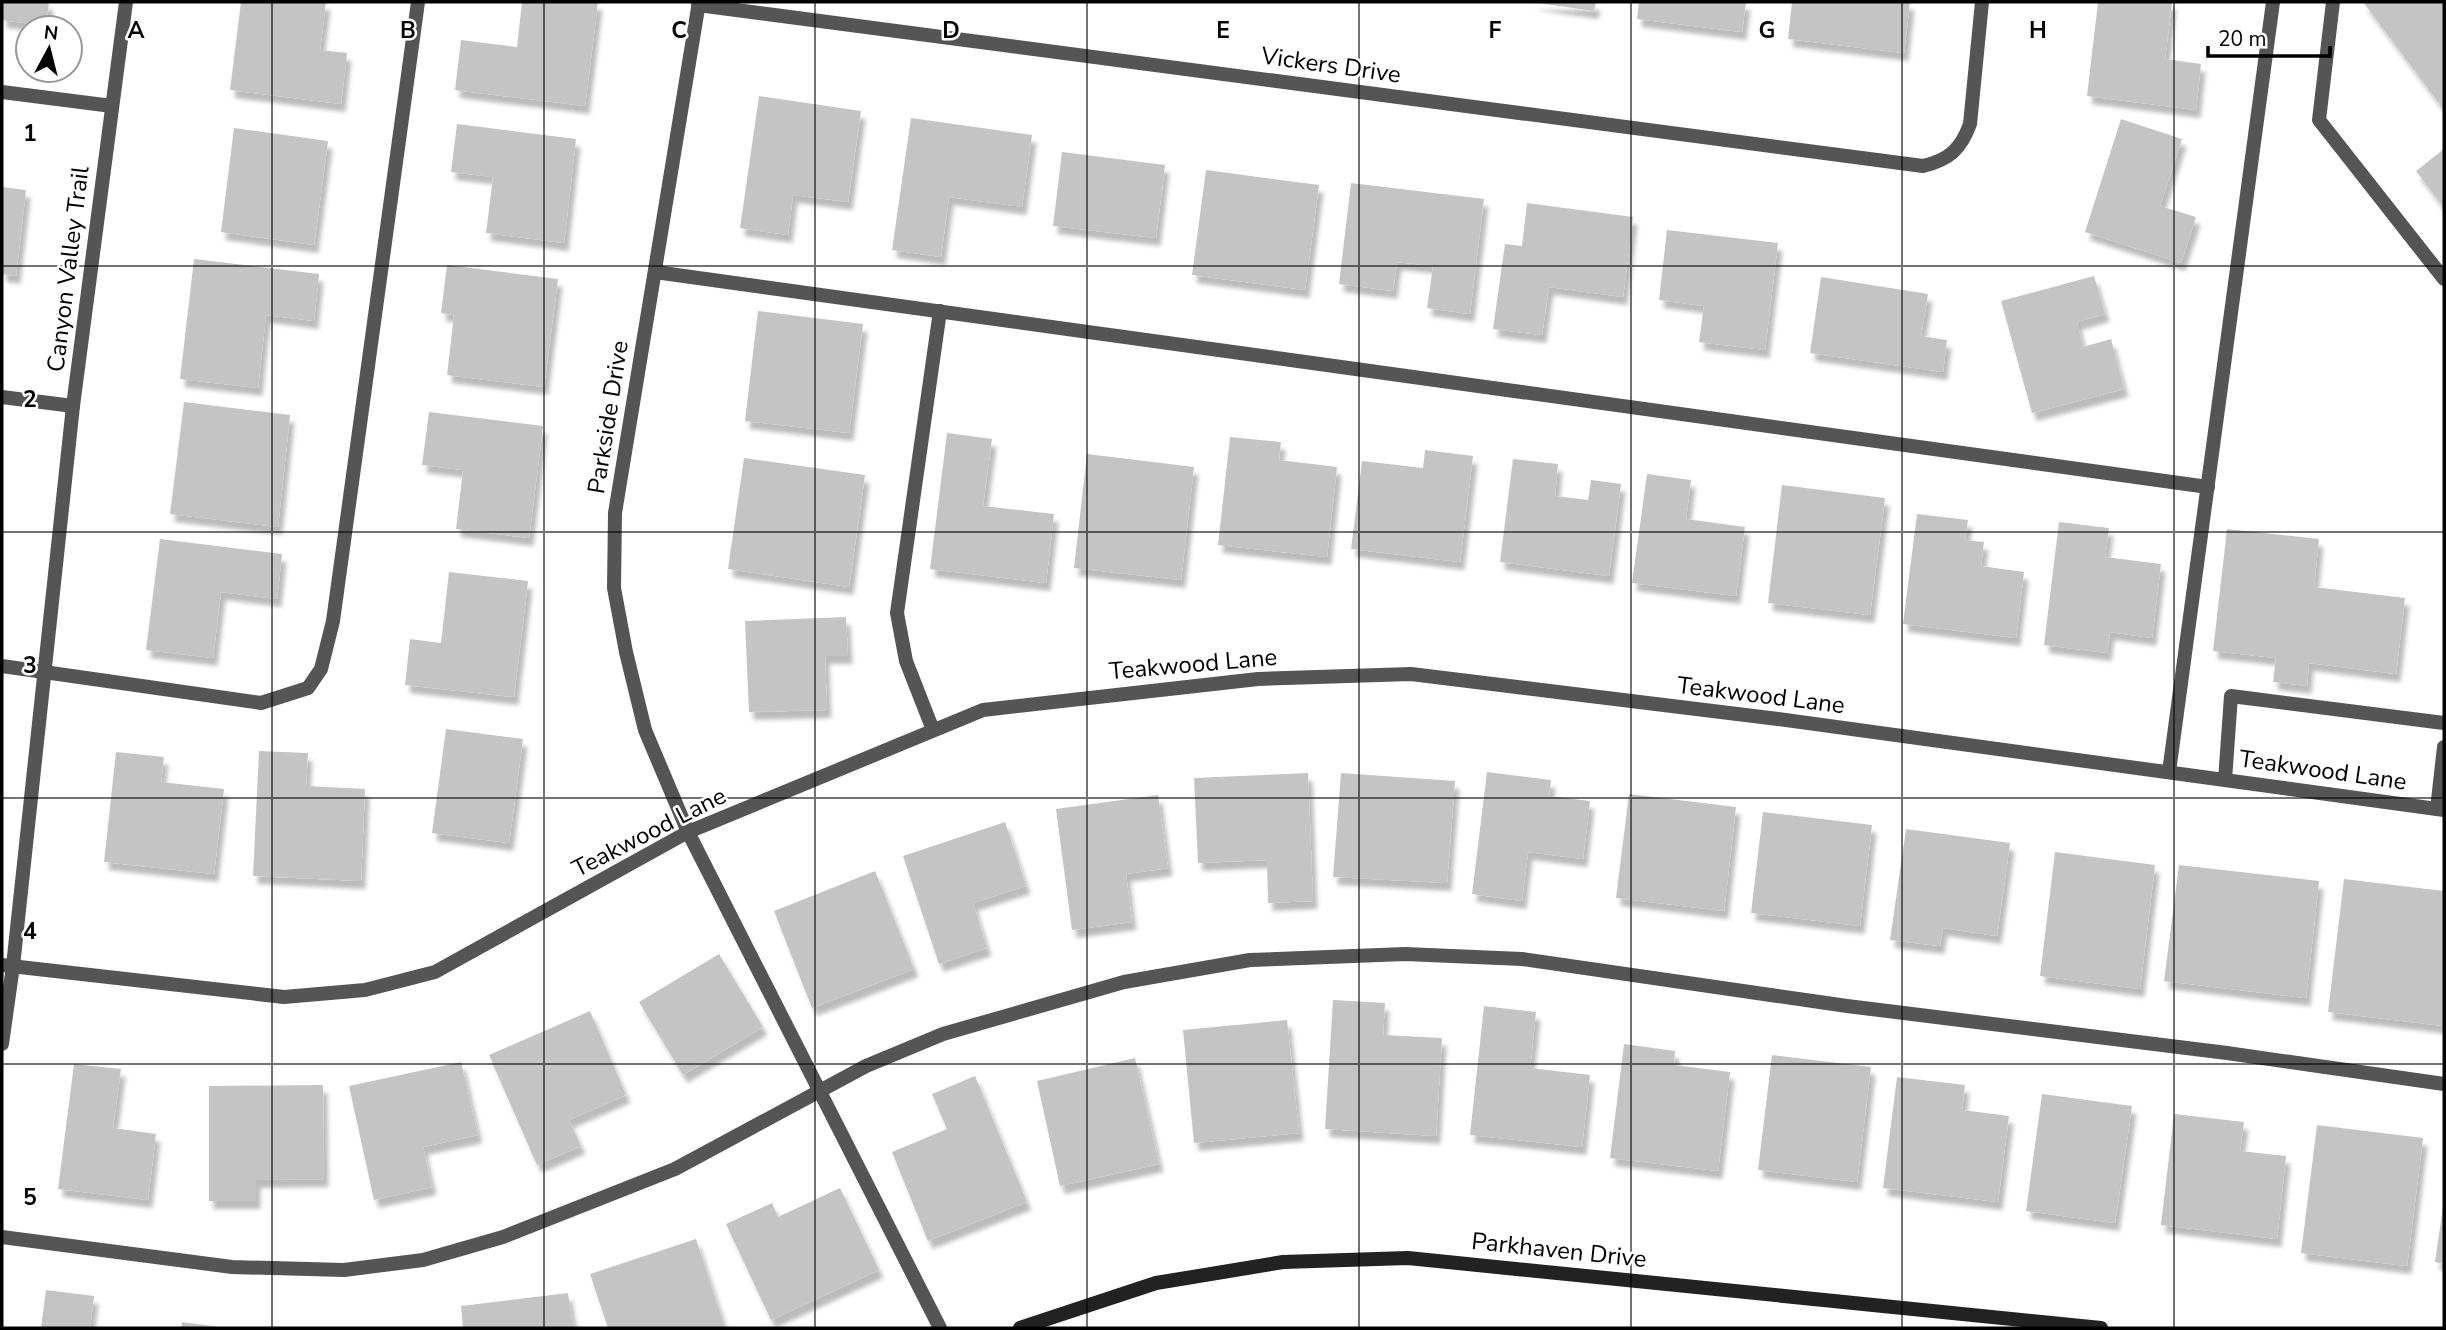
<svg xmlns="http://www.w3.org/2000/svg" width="2446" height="1330" font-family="'Nunito Sans',sans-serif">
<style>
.building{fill:#c4c4c4;filter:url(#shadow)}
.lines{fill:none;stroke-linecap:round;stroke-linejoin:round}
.lane{stroke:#555;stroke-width:14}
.street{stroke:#555;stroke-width:14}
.secondary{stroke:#222;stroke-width:14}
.grid{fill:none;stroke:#000;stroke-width:2;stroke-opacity:0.55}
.labels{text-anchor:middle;stroke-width:5;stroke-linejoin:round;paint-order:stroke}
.street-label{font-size:24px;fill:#000;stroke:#fff}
.grid-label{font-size:23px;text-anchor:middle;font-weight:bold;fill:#000;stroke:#fff;stroke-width:5;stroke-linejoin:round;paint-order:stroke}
</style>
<defs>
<filter id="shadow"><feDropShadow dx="4.5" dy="8" stdDeviation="2" flood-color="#0004"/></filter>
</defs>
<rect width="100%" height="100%" fill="#fff"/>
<!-- building -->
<g class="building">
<path d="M2,2H49L46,26L2,20Z"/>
<path d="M241,2H326L320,50L347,53L341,104L230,90Z"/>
<path d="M522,2H598L585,106L455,90L461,40L517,47Z"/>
<path d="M1531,2H1596L1594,11Z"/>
<path d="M1639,2H1746L1742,32L1637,19Z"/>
<path d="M1792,2H1910L1904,53L1788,39Z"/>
<path d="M2098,2H2172L2165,59L2201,64L2196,110L2087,96Z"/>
<path d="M2363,2H2444V110Z"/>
<path d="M759,96L861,111L848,202L793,195L788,235L740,228Z"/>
<path d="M911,118L1032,135L1022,207L949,197L941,257L892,250Z"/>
<path d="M2121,119L2182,139L2160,206L2196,217L2181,263L2085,232Z"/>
<path d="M457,124L576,139L564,243L486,233L493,177L451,172Z"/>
<path d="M234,128L328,141L314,245L221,232Z"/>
<path d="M2444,149V208L2416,171Z"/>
<path d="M1062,152L1165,165L1156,238L1053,226Z"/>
<path d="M1206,170L1319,185L1305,290L1192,275Z"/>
<path d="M1351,183L1484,199L1470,314L1427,308L1433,266L1397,262L1393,291L1339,284Z"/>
<path d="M2,187L26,190L16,276L2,274Z"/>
<path d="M1527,203L1633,217L1623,297L1549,287L1542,335L1493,329L1505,244L1522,246Z"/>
<path d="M1667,230L1778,243L1765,350L1699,342L1704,306L1659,300Z"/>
<path d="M194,259L319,274L314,321L266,315L258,388L180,379Z"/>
<path d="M447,265L558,279L544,387L447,375L454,315L441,313Z"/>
<path d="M2094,276L2105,314L2077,322L2083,347L2111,339L2124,389L2032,413L2001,301Z"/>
<path d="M1821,277L1928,294L1921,336L1947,340L1943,372L1810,353Z"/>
<path d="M758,311L863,324L849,433L745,421Z"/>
<path d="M184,402L290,415L278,527L170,514Z"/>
<path d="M429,412L543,426L529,538L456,529L463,470L422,465Z"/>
<path d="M947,433L992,439L983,506L1054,514L1046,583L930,569Z"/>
<path d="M1230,437L1281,442L1279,460L1337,467L1327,557L1218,545Z"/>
<path d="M1425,450L1473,456L1460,562L1351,549L1362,461L1423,468Z"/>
<path d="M1087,454L1194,467L1181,580L1074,568Z"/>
<path d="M744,458L865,475L849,587L728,569Z"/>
<path d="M1513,459L1558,464L1555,496L1588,500L1591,480L1621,484L1609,576L1500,562Z"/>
<path d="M1647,474L1691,480L1686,519L1745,527L1736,596L1632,583Z"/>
<path d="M1782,485L1885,498L1870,615L1768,603Z"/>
<path d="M1917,514L1968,520L1965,540L1984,542L1981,566L2024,572L2016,638L1903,624Z"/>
<path d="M2059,522L2109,528L2105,557L2161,564L2152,638L2110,632L2107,653L2044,645Z"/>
<path d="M2227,529L2319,539L2314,587L2405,598L2396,674L2309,663L2307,686L2273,682L2276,658L2213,651Z"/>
<path d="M160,539L282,554L277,599L221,592L213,658L146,650Z"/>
<path d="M449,572L528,581L514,697L405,685L410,639L441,643Z"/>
<path d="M846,617L848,656H825L827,710L749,712L745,621Z"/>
<path d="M446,729L523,739L509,843L432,833Z"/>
<path d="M259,751L308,753L306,786L365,789L361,881L253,876Z"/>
<path d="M116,752L164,757L161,782L224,789L214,874L104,862Z"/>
<path d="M1487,772L1551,780L1549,796L1590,801L1583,859L1528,852L1522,901L1472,894Z"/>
<path d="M1308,773L1313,901L1268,903L1267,860L1198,863L1194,778Z"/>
<path d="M1341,773L1455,781L1447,883L1333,877Z"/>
<path d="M1629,794L1736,807L1724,911L1616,898Z"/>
<path d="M1158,795L1168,868L1126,874L1132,922L1072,930L1056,809Z"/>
<path d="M1763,812L1872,825L1860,926L1751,913Z"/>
<path d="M1005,822L1026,886L973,903L987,948L939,964L903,856Z"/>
<path d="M1906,829L2010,843L1997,936L1943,928L1940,946L1890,940Z"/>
<path d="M2055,852L2155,865L2140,989L2040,976Z"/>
<path d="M2179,865L2319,881L2306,998L2164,981Z"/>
<path d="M875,871L914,969L812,1008L774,911Z"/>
<path d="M2344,879L2444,891V1026L2328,1012Z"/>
<path d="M719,954L763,1027L683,1075L639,1002Z"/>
<path d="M1333,1000L1385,1003L1383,1035L1442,1038L1436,1136L1325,1129Z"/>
<path d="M1484,1006L1536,1012L1530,1068L1590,1075L1582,1147L1470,1135Z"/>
<path d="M590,1011L626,1095L569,1120L581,1146L537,1165L489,1055Z"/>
<path d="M1287,1020L1299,1133L1194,1143L1183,1030Z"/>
<path d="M1624,1044L1675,1051L1674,1065L1730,1072L1718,1171L1610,1158Z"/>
<path d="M1772,1055L1871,1067L1857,1182L1758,1170Z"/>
<path d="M1135,1058L1159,1164L1060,1186L1037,1081Z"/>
<path d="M461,1062L478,1135L423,1147L432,1187L374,1200L349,1086Z"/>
<path d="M74,1064L121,1069L113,1128L156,1134L148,1200L58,1189Z"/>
<path d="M975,1076L1027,1202L928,1241L892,1152L947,1129L932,1094Z"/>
<path d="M1897,1077L1965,1085L1962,1110L2009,1116L1998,1202L1883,1188Z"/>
<path d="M323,1085L324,1179L256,1180V1201H209V1086Z"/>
<path d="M2042,1094L2132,1106L2115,1223L2026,1211Z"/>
<path d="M2174,1114L2244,1122L2240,1151L2286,1156L2277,1239L2161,1225Z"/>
<path d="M2317,1125L2423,1138L2407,1266L2301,1253Z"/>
<path d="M840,1188L879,1270L771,1320L726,1224L772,1203L778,1217Z"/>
<path d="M2443,1207H2444V1264L2435,1262Z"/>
<path d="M696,1239L725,1328H608L590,1274Z"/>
<path d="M46,1290L94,1296L90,1328H41Z"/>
<path d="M568,1293L573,1328H463L461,1306Z"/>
<path d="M182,1322L220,1327V1328H181Z"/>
</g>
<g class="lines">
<!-- lane -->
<g class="lane">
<path d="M2333,2L2319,120L2444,279"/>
<path d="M2,92L112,106"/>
<path d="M655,272L2208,487"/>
<path d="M2,666L261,703L308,688L321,669L333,621L418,2"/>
<path d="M933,730L906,661L897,613L940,311"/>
<path d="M2169,772L2273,2"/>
<path d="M2225,780L2231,696L2444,723"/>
<path d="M2437,809L2444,747"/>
<path d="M688,832L940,1328"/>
<path d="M2,1237L232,1267L344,1270L423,1260L503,1237L675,1169L866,1066L943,1034L1124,982L1250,960L1405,954L1522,959L1847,1006L2227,1053L2444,1084"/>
</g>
<!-- street -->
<g class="street">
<path d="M698,5L1923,166C1949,160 1961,149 1970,124L1982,2"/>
<path d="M2,397L73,406"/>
<path d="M688,832L645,730L626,652L614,588L615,513L699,2"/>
<path d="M2,965L284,997L365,990L435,972L688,832L983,710L1258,679L1411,674L1778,719L2444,810"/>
<path d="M2,1044L13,966L73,406L126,2"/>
</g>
<!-- secondary -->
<path class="secondary" d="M1020,1328L1156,1283L1283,1262L1408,1258L2101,1328"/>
</g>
<!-- grid -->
<path class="grid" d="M272,2V1328M544,2V1328M815,2V1328M1087,2V1328M1359,2V1328M1631,2V1328M1902,2V1328M2174,2V1328M2,266H2444M2,532H2444M2,798H2444M2,1064H2444"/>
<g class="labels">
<!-- street labels -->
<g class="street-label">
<text transform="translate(1331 65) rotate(8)" y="8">Vickers Drive</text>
<text transform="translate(68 269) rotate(-83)" y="8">Canyon Valley Trail</text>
<text transform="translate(608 417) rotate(-81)" y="8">Parkside Drive</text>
<text transform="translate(1193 664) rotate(-5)" y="8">Teakwood Lane</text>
<text transform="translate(1761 695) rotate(7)" y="8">Teakwood Lane</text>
<text transform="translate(2323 770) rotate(8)" y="8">Teakwood Lane</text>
<text transform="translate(649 832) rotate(-27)" y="8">Teakwood Lane</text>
<text transform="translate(1559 1250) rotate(6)" y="8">Parkhaven Drive</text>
</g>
</g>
<g class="grid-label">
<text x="136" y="38">A</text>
<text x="408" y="38">B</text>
<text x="679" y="38">C</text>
<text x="951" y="38">D</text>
<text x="1223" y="38">E</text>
<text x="1495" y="38">F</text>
<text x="1767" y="38">G</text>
<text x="2038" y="38">H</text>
<text x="30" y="141">1</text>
<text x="30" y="407">2</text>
<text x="30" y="673">3</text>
<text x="30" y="939">4</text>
<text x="30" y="1205">5</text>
</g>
<!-- border -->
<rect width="2446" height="1330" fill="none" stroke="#000000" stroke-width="7"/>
<!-- north arrow -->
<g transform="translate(49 49) rotate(7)"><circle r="33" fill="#ffffff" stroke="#999999" stroke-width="2"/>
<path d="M0-5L12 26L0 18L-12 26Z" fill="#000000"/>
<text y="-10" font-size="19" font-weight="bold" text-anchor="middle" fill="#000000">N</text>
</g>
<!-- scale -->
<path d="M2208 46v10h122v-10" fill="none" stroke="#000000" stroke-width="3.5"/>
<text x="2218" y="46" font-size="21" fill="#000000" stroke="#ffffff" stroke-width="5" paint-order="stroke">20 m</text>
</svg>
